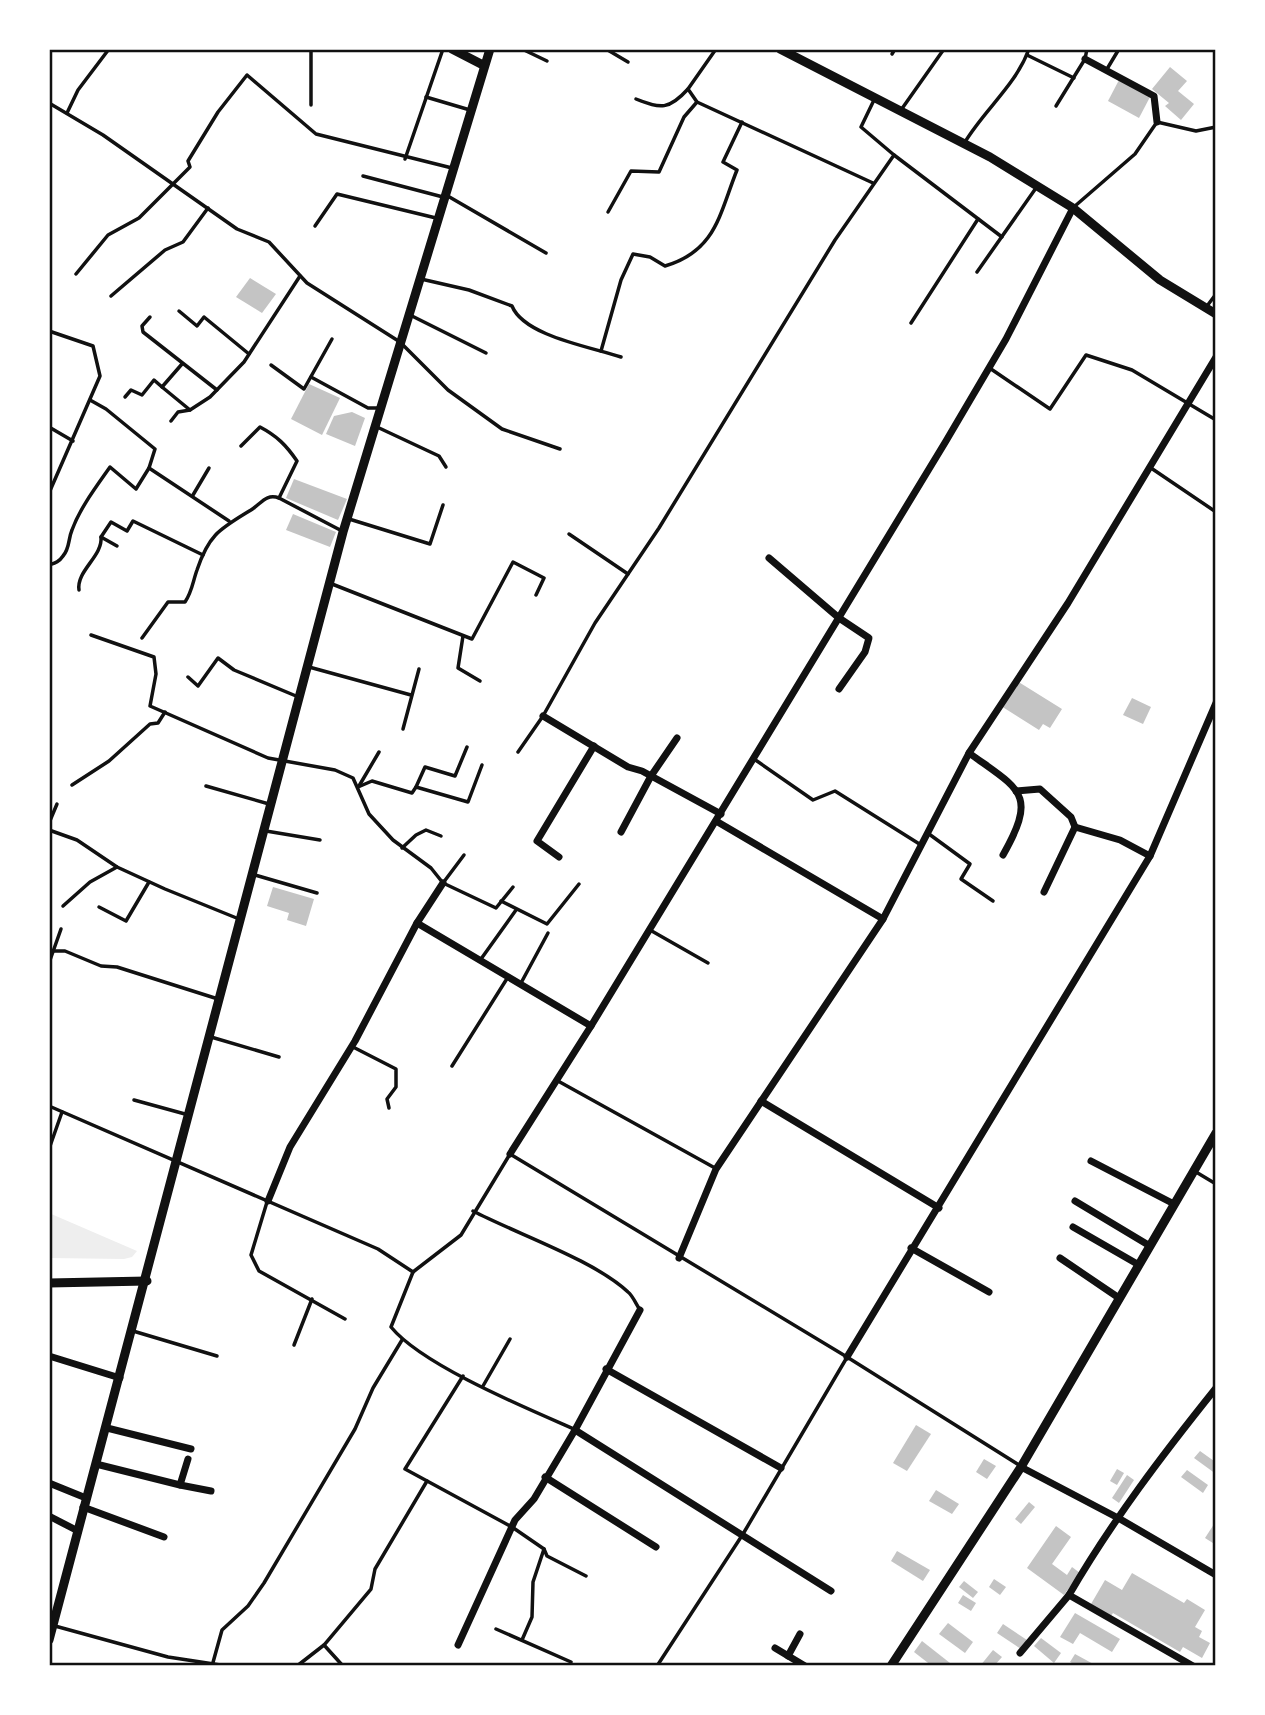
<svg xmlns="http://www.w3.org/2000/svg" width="1265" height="1715" font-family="Helvetica,sans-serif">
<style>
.green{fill:#eee}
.building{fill:#c4c4c4}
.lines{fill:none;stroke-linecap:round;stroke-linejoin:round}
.service{stroke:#111;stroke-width:3.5}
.minor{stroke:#111;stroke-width:7}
.tertiary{stroke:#111;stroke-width:9}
.neatline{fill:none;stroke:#111;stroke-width:2.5}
</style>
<rect width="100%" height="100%" fill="#fff"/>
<!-- green -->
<path class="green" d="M49,1213L137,1251L132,1257L124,1259L49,1258Z"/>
<!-- building -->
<g class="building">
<path d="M1170,67L1187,81L1178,91L1194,104L1181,120L1165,106L1169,103L1152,89Z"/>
<path d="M1119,80L1150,97L1139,118L1108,101Z"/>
<path d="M250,278L276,294L262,313L236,297Z"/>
<path d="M309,384L340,398L322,435L291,419Z"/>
<path d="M352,412L365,418L355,446L326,434L334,416Z"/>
<path d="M294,479L347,499L338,520L286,498Z"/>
<path d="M293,514L336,532L330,547L286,530Z"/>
<path d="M1017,681L1062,709L1050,728L1043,724L1039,730L1001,706Z"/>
<path d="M1132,698L1151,707L1143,724L1123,715Z"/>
<path d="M273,887L314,899L306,926L287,920L289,913L267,906Z"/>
<path d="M916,1425L931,1434L907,1471L893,1463Z"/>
<path d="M1200,1451L1214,1461L1216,1458V1474L1194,1458Z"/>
<path d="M984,1459L996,1466L987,1479L976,1472Z"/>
<path d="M1117,1469L1124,1473L1117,1485L1110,1481Z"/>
<path d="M1187,1470L1208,1485L1203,1493L1181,1477Z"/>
<path d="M1127,1475L1134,1480L1119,1503L1112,1498Z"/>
<path d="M936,1490L959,1504L952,1514L929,1501Z"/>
<path d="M1029,1502L1035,1507L1021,1524L1015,1519Z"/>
<path d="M1216,1521V1545L1205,1538Z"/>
<path d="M1056,1526L1071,1537L1052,1564L1067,1575L1072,1567L1080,1573L1064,1595L1027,1568Z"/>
<path d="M897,1551L930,1570L923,1581L891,1561Z"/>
<path d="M1132,1573L1184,1603L1187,1599L1205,1610L1195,1627L1202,1631L1199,1637L1210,1643L1202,1658L1183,1647L1180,1652L1113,1613L1111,1616L1091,1604L1105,1580L1122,1590Z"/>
<path d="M994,1579L1006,1587L1000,1595L989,1587Z"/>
<path d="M964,1581L978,1592L973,1598L959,1587Z"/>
<path d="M963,1595L976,1603L971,1611L958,1603Z"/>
<path d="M1075,1613L1120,1639L1112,1652L1080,1633L1073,1644L1060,1637Z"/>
<path d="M948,1623L973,1642L965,1653L939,1634Z"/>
<path d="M1003,1624L1027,1640L1021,1649L997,1633Z"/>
<path d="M1041,1638L1061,1653L1054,1663L1034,1646Z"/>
<path d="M922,1641L950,1663L947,1666H932L914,1652Z"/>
<path d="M993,1650L1002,1657L994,1666H980Z"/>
<path d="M1075,1654L1097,1666H1077L1070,1662Z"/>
</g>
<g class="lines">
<!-- service -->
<g class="service">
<path d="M311,49V105"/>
<path d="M522,49L547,61"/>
<path d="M606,49L628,62"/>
<path d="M716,49L688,89L697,102L873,183"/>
<path d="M892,54L895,49"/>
<path d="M1027,55L1074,78"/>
<path d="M1107,69L1119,49"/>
<path d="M426,97L470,110"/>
<path d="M636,99C661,109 669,110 688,89"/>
<path d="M49,103L103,135L237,229L269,242L307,283L400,342L448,390L502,429L560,449"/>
<path d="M1056,106L1085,59L1087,49"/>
<path d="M901,110L944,49"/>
<path d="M67,113L78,90L109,49"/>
<path d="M965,142C985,109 1016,85 1029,49"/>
<path d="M894,155L1002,237"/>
<path d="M405,159L443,49"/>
<path d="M363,176L443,197"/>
<path d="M446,195L546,253"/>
<path d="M1075,206L1135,154L1157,122L1196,131L1216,127"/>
<path d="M608,212L631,171L659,172L684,117L697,102"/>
<path d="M315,226L337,194L436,218"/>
<path d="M977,272L1036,188"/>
<path d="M76,274L108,235L139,218L190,167L188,161L218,112L247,75L316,134L452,168"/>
<path d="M421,279L469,290L512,306C524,336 591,347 621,357"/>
<path d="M111,296L165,250L183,242L208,208"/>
<path d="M1207,306L1216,294"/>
<path d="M179,311L197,326L204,317L249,354"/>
<path d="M410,315L486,353"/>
<path d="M150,317L142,326L143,332L217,390"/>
<path d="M911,323L978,219"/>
<path d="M49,331L93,346L100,376L49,493"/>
<path d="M601,351L621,280L633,254L650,257L665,266C716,251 719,215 737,170L723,162L742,122"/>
<path d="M271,365L304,389L332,339"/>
<path d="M991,369L1050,409L1086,355L1132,370L1216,420"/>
<path d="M311,377L368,408H380"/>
<path d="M162,387L190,410"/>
<path d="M125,397L131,390L142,395L154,380L162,387L182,364"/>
<path d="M90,400L106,409L155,449L149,468L229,521"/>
<path d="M171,421L178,412L190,410L210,397L244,362L300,276"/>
<path d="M49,427L73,441"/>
<path d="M377,427L439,456L446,467"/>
<path d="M241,446L260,427C277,436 286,445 297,461L279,498"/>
<path d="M1151,468L1216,512"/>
<path d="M193,495L209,468"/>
<path d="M349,519L430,544L443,505"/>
<path d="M569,534L628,574"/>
<path d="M117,546L101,537L111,522L127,531L133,521L203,555"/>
<path d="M49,565C55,563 59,562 63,556C70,548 68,539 72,530C80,508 96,487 110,467L136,489L149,468"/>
<path d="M332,584L472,639L513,562L544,578L536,595"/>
<path d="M79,590C76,571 103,556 101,537"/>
<path d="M91,635L154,657L156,674L150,706L268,758L335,770L353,778L369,814L393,840L431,868L443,883L496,908L513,887"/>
<path d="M463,636L458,668L480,681"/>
<path d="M142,638L168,602H185C192,592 193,581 197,570C209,534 220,529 251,510C261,504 266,493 279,498L342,531"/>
<path d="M309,667L411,695"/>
<path d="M188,677L198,686L218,658L234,670L296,696"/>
<path d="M403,729L419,669"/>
<path d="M518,752L543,716L595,623L659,528L835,240L894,155L861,127L874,100"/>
<path d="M754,759L813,800L835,791L921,845"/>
<path d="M72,785L109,761L150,724L158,723L165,712"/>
<path d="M206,786L269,804"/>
<path d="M359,786L379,752"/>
<path d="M358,787L372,781L412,793L416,787L468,802L482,765"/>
<path d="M416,787L425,767L455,776L467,747"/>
<path d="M49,823L57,804"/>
<path d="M49,830L77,840L117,867L165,889L239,919"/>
<path d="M266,831L320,840"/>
<path d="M929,834L970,864L961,879L993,901"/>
<path d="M402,848L416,835L426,830L441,836"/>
<path d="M255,875L317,893"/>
<path d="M443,883L464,855"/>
<path d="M501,901L547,924L579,884"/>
<path d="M63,906L90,882L117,867"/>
<path d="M99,907L126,921L149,882"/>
<path d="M650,930L708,963"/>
<path d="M49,951H65L101,966L117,967L218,999"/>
<path d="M481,959L516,910"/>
<path d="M49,963L61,929"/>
<path d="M521,983L548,933"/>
<path d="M211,1037L279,1057"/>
<path d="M353,1047L396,1069V1087L387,1099L389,1108"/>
<path d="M452,1066L508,977"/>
<path d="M558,1081L715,1168"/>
<path d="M134,1100L185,1114"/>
<path d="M49,1106L378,1249L413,1272L461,1235L510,1154L847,1357L1019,1465"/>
<path d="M49,1149L62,1112"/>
<path d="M1196,1172L1216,1184"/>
<path d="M267,1202L251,1255L259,1271L345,1319"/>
<path d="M473,1211C517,1234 594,1260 628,1292C633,1296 636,1304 640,1310"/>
<path d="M413,1272L391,1327C422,1365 526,1408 574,1429"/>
<path d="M133,1331L217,1356"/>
<path d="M294,1345L312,1299"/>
<path d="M463,1376L405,1469L512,1527L544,1549L547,1556L586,1576"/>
<path d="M483,1386L510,1339"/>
<path d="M55,1626L168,1657L227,1666"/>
<path d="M496,1629L571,1662"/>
<path d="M522,1640L532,1617L533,1582L544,1549"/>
<path d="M324,1645L343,1666"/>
<path d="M212,1666L222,1630L248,1606L264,1583L355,1429L373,1388L402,1340"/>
<path d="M297,1666L324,1645L371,1589L375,1569L427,1481"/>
<path d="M657,1666L743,1534L846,1359"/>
</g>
<!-- minor -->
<g class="minor">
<path d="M1085,59L1154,96L1157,122"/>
<path d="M769,558L839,618L869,638L865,652L839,689"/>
<path d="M543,716L628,767L642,771L721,814"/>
<path d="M969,753C1020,790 1038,793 1003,855"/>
<path d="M1016,791L1040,789L1071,817L1075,827"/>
<path d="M716,821L883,919"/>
<path d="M621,832L651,776L677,738"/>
<path d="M559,857L537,841L594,746"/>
<path d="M1044,892L1075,827L1120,840L1150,856"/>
<path d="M417,923L591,1026"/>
<path d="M761,1101L939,1208"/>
<path d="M510,1154L591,1026L946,441L1006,339L1073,208"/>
<path d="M1091,1161L1174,1204"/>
<path d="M268,1201L290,1147L355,1041L417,923L443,883"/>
<path d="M1075,1201L1150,1246"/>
<path d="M1073,1227L1139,1265"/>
<path d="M911,1248L989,1292"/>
<path d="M679,1258L716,1169L883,919L969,753L1068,603L1216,357"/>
<path d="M1060,1258L1119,1298"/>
<path d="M49,1356L120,1378"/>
<path d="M847,1357L1150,856L1216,703"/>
<path d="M606,1369L781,1468"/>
<path d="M107,1428L191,1449"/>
<path d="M575,1430L831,1591"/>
<path d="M96,1464L180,1485L188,1459"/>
<path d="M1021,1467L1120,1519L1216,1575"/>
<path d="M545,1477L656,1547"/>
<path d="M49,1483L86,1498"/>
<path d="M180,1485L211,1491"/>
<path d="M83,1507L164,1537"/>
<path d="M49,1516L76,1530"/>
<path d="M458,1645L515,1520L534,1499L575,1430L640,1310"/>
<path d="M775,1648L805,1666"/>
<path d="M1020,1653L1069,1595"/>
<path d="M788,1656L800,1634"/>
<path d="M1193,1666L1069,1595C1112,1521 1163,1454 1216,1388"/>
</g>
<!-- tertiary -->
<g class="tertiary">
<path d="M452,49L483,65"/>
<path d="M780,49L990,157L1073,208L1160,280L1216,314"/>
<path d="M49,1283L147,1281"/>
<path d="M49,1640L343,532L490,49"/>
<path d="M891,1666L1021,1467L1216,1133"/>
</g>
</g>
<!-- border -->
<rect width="1265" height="1715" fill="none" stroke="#ffffff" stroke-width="102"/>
<rect x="51" y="51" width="1163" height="1613" class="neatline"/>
</svg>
